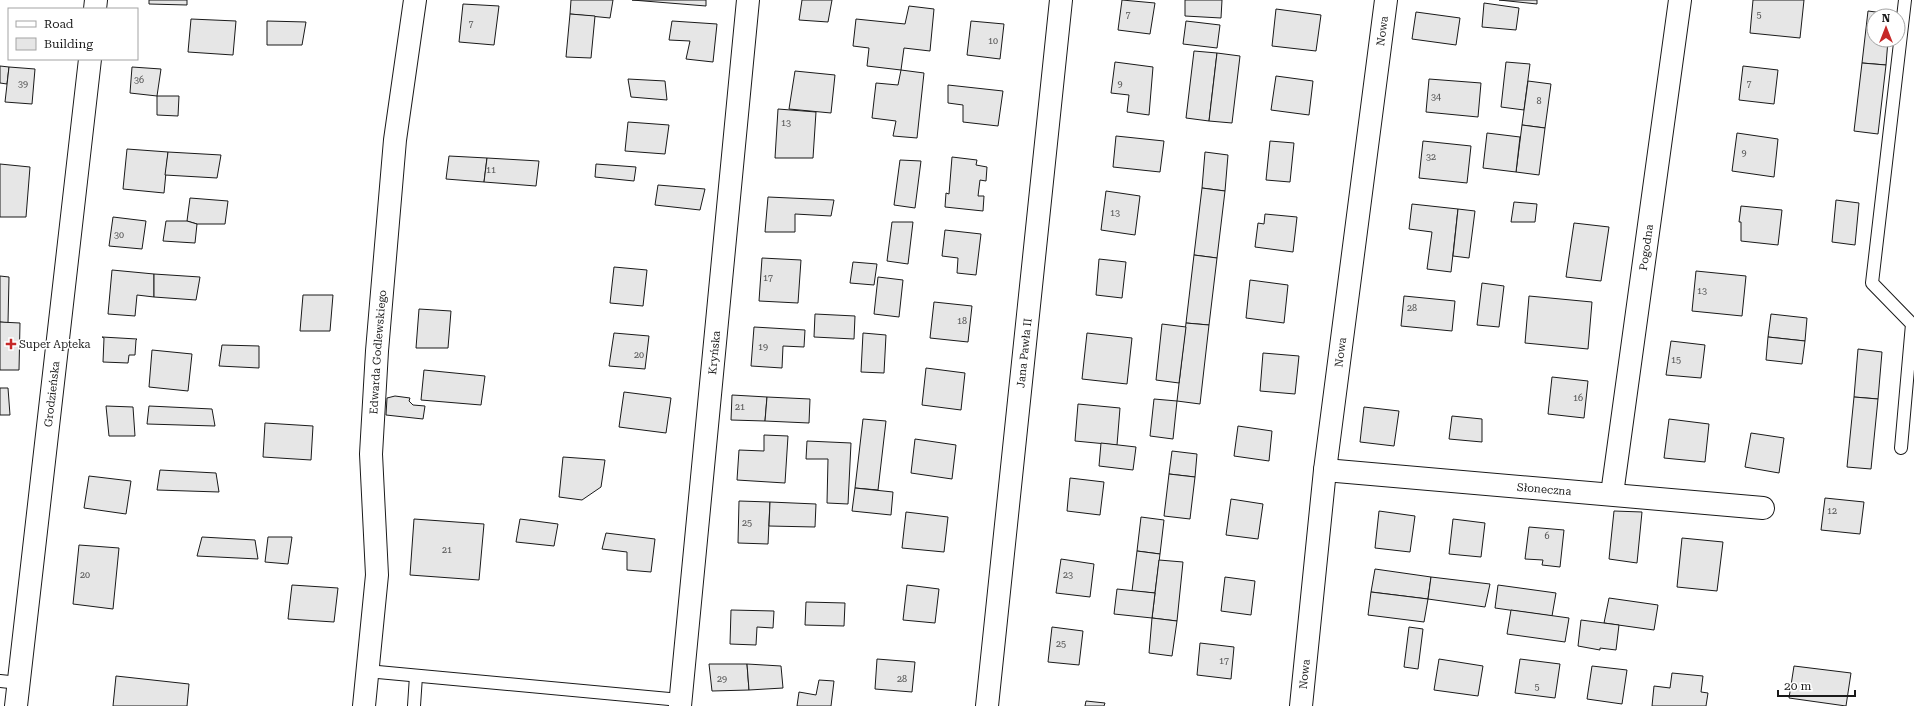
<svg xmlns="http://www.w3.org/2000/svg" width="1914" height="706" font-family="'Roboto Serif',serif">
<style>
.building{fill:#e6e6e6;stroke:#1a1a1a}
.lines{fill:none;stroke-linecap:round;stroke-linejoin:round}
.lane-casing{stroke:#1a1a1a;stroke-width:14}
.street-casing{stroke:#1a1a1a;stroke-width:24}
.secondary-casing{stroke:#1a1a1a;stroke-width:24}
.lane{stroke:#fff;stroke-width:12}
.street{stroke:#fff;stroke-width:22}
.secondary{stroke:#fff;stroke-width:22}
.poi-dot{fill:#c62828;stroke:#fff;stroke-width:1.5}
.labels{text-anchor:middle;stroke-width:3;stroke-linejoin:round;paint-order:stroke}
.number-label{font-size:9px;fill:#4d4d4d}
.street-label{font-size:11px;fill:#1a1a1a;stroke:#fff}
.poi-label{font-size:11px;fill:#1a1a1a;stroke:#fff;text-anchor:start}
</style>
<rect width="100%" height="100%" fill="#fff"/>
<!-- building -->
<g class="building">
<path d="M149,0H187V5L149,4Z"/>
<path d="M571,0H613L610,18L570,14Z"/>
<path d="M632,0H706V6Z"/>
<path d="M802,0H832L828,22L799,20Z"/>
<path d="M1122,0L1155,3L1150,34L1118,30Z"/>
<path d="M1185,0H1222L1221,18L1185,16Z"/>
<path d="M1499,0H1537V4Z"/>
<path d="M1753,0H1804L1800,38L1750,33Z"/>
<path d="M1484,3L1519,8L1516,30L1482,27Z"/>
<path d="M463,4L499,6L494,45L459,42Z"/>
<path d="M909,6L934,9L930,51L904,48L901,70L867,66L869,48L853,46L856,19L905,24Z"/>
<path d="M1276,9L1321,15L1316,51L1272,46Z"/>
<path d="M1868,11L1891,14V16H1874V40H1888L1886,65L1862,63Z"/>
<path d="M1416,12L1460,18L1456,45L1412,39Z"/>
<path d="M570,14L595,16L591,58L566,57Z"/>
<path d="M191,19L236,21L233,55L188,52Z"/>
<path d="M267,21L306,22L302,45H267Z"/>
<path d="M672,21L717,24L713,62L686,59L690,41L669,40Z"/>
<path d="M971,21L1004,24L1000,59L967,55Z"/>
<path d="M1186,21L1220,25L1217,48L1183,44Z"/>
<path d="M1194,51L1217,53L1209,121L1186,118Z"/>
<path d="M1217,53L1240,56L1232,123L1209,121Z"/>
<path d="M1115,62L1153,67L1149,115L1127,112L1129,95L1111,93Z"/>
<path d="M1506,62L1530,64L1524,110L1501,107Z"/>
<path d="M1862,63L1886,65L1878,134L1854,131Z"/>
<path d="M0,66L9,67L7,84L0,83Z"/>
<path d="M1743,66L1778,70L1774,104L1739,100Z"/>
<path d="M9,67L35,69L32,104L5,102Z"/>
<path d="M132,67L161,69L157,96L130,93Z"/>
<path d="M901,70L924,73L917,138L893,136L896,121L872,118L876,83L898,85Z"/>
<path d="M795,71L835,75L831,113L789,109Z"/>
<path d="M1276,76L1313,81L1309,115L1271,110Z"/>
<path d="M628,79L665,81L667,100L631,97Z"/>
<path d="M1429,79L1481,83L1478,117L1426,112Z"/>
<path d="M1528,81L1551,84L1545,128L1522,125Z"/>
<path d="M948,85L1003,91L998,126L963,122V105L948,103Z"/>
<path d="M157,96H179L178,116L157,115Z"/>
<path d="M778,109L816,112L813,158H775Z"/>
<path d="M628,122L669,125L665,154L625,151Z"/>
<path d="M1522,125L1545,128L1539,175L1516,172Z"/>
<path d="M1487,133L1520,137L1516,172L1483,168Z"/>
<path d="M1737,133L1778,139L1774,177L1732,171Z"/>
<path d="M1116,136L1164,141L1160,172L1113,167Z"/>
<path d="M1270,141L1294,143L1290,182L1266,180Z"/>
<path d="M1423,141L1471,146L1467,183L1419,178Z"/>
<path d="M127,149L168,152L164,193L123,189Z"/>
<path d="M168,152L221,155L217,178L165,175Z"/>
<path d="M1205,152L1228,155L1225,191L1202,188Z"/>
<path d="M449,156L487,158L484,182L446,179Z"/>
<path d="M952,157L977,160L976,165L987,167L986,181L980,180L978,196H984L983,211L945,207L946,193L949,194Z"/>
<path d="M487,158L539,161L536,186L484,182Z"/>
<path d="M900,160L921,161L915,208L894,205Z"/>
<path d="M0,164L30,167L26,217H0Z"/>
<path d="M596,164L636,167L634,181L595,177Z"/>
<path d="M658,185L705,189L700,210L655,205Z"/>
<path d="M1202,188L1225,191L1217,258L1194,255Z"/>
<path d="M1106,191L1140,196L1135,235L1101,230Z"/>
<path d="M768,197L834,200L831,216L795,214V232H765Z"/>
<path d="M190,198L228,201L225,224H197L187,221Z"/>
<path d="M1836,200L1859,203L1855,245L1832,242Z"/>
<path d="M1514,202L1537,204L1535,222H1511Z"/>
<path d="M1412,204L1458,209L1451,272L1427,269L1432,232L1409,229Z"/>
<path d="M1741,206L1782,210L1778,245L1741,241V222H1739Z"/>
<path d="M1458,209L1475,211L1469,258L1453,256Z"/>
<path d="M1265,214L1297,217L1293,252L1255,247L1258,223L1264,224Z"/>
<path d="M113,217L146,221L142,249L109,246Z"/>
<path d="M166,221H187L197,224L195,243L163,241Z"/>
<path d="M892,222H913L908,264L887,261Z"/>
<path d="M1574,223L1609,227L1601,281L1566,277Z"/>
<path d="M945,230L981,234L976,275L957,273L958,258L942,256Z"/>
<path d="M1194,255L1217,258L1209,325L1186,323Z"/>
<path d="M762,258L801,260L798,303L759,301Z"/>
<path d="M1099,259L1126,262L1122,298L1096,295Z"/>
<path d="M853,262L877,264L874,285L850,283Z"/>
<path d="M614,267L647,270L643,306L610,303Z"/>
<path d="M112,270L154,274V297L137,295L135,316L108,314Z"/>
<path d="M1696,271L1746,276L1742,316L1692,311Z"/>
<path d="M154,274L200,277L196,300L154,297Z"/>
<path d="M0,276L9,277L8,323L0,322Z"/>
<path d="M878,277L903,280L899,317L874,314Z"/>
<path d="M1250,280L1288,285L1284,323L1246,318Z"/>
<path d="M1482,283L1504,286L1499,327L1477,325Z"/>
<path d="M303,295H333L330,331H300Z"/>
<path d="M1404,296L1455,301L1452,331L1401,326Z"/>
<path d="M1529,296L1592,302L1588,349L1525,343Z"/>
<path d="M934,302L972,306L968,342L930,338Z"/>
<path d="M419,309L451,311L448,348H416Z"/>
<path d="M815,314L855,316L854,339L814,337Z"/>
<path d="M1771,314L1807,318L1805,341L1768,337Z"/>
<path d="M0,322L20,323L19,370H0Z"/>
<path d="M1186,323L1209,325L1200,404L1177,401Z"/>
<path d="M1162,324L1186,327L1179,383L1156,380Z"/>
<path d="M754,327L805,330L804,347L783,346L782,368L751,366Z"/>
<path d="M614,333L649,336L645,369L609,366Z"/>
<path d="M863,333L886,335L884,373L861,372Z"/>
<path d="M1087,333L1132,338L1127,384L1082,379Z"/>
<path d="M102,337L137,339L136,340L135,355H129L128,363L103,362L104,338Z"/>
<path d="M1768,337L1805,341L1802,364L1766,360Z"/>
<path d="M1671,341L1705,345L1701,378L1666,375Z"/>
<path d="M222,345L259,346V368L219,366Z"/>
<path d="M1858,349L1882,352L1878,399L1854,397Z"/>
<path d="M152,350L192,354L188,391L149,387Z"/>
<path d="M1263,353L1299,356L1295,394L1260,391Z"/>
<path d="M926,368L965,373L961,410L922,405Z"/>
<path d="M424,370L485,376L481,405L421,400Z"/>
<path d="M1552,377L1588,381L1584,418L1548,414Z"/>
<path d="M0,388H8L10,415H0Z"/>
<path d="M624,392L671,398L666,433L619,427Z"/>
<path d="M732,395L767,397L765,421L731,420Z"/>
<path d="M395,396L410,398L409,401L413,405L425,406L423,419L386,415L387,398Z"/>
<path d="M767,397L810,399L809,423L765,421Z"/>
<path d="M1854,397L1878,399L1871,469L1847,467Z"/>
<path d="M1154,399L1177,401L1173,439L1150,436Z"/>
<path d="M1078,404L1120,408L1117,445L1075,441Z"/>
<path d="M106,406L133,407L135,436H109Z"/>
<path d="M149,406L212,409L215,426L147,424Z"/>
<path d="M1364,407L1399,411L1394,446L1360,442Z"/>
<path d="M1452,416L1482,419V442L1449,439Z"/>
<path d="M863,419L886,421L878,490L855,488Z"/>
<path d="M1669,419L1709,424L1705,462L1664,458Z"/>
<path d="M265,423L313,426L311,460L263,457Z"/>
<path d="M1238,426L1272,431L1269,461L1234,456Z"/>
<path d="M1751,433L1784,438L1779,473L1745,467Z"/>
<path d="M764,435L788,436L785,483L737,480L739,450L764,451Z"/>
<path d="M915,439L956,445L952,479L911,473Z"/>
<path d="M807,441L851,443L848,504L827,503L828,459H806Z"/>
<path d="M1101,443L1136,447L1133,470L1099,466Z"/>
<path d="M1172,451L1197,454L1195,477L1169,474Z"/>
<path d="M563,457L605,460L601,487L582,500L559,497Z"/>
<path d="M160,470L216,473L219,492L157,490Z"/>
<path d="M1169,474L1195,477L1190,519L1164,516Z"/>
<path d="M89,476L131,481L126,514L84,508Z"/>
<path d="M1070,478L1104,482L1100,515L1067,511Z"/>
<path d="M855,488L893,492L891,515L852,511Z"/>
<path d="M1825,498L1864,502L1860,534L1821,530Z"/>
<path d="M1231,499L1263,504L1258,539L1226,535Z"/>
<path d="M739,501L770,502L768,544L738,543Z"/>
<path d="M770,502L816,504L815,527L769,526Z"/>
<path d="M1379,511L1415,516L1410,552L1375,548Z"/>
<path d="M1614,511L1642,512L1637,563L1609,559Z"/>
<path d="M906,512L948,517L944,552L902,548Z"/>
<path d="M1141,517L1164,520L1160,554L1137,551Z"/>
<path d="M414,519L484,524L479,580L410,575Z"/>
<path d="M520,519L558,524L554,546L516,542Z"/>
<path d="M1453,519L1485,523L1481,557L1449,554Z"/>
<path d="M1529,527L1564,530L1560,567L1542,565L1543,560L1525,559Z"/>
<path d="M606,533L655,539L651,572L627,570V552L602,549Z"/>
<path d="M202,537L255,540L258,559L197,556Z"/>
<path d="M268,537H292L288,564L265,562Z"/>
<path d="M1682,538L1723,542L1717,591L1677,587Z"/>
<path d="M79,545L119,548L113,609L73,604Z"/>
<path d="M1137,551L1160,554L1155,593L1132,591Z"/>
<path d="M1061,559L1094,564L1090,597L1056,593Z"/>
<path d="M1159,560L1183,562L1177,621L1152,618Z"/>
<path d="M1375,569L1431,577L1428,599L1371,592Z"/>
<path d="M1225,577L1255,581L1251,615L1221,611Z"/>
<path d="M1431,577L1490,584L1485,607L1428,599Z"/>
<path d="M292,585L338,588L334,622L288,619Z"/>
<path d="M907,585L939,589L935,623L903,620Z"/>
<path d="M1498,585L1556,593L1552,616L1495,608Z"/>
<path d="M1117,589L1155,593L1152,618L1114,614Z"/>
<path d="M1371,592L1428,599L1424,622L1368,615Z"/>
<path d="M1609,598L1658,605L1654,630L1604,623Z"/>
<path d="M806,602L845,603L844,626L805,625Z"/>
<path d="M731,610L774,611L773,628L757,627L756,645L730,644Z"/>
<path d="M1511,610L1569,618L1565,642L1507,634Z"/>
<path d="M1152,618L1177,621L1172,656L1149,653Z"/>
<path d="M1581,620L1619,625L1616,650L1600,648V650L1578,646Z"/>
<path d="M1052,627L1083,631L1079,665L1048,662Z"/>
<path d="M1409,627L1423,629L1418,669L1404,667Z"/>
<path d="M1200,643L1234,647L1231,679L1197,675Z"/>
<path d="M877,659L915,662L912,692L875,689Z"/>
<path d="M1439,659L1483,666L1478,696L1434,690Z"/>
<path d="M1520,659L1560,664L1555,698L1515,693Z"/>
<path d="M709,664H747L749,690L712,691Z"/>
<path d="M747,664L781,666L783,688L749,690Z"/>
<path d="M1592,666L1627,670L1622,704L1587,699Z"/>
<path d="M1794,666L1851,673L1846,706L1789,698Z"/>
<path d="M1672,673L1703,676L1701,692L1708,693L1706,706H1652L1654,686L1670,688Z"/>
<path d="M116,676L189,684L187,706H113Z"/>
<path d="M819,680L834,681L831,706H797L799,692L816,695Z"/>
<path d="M1086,701L1105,703L1104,706H1085Z"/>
</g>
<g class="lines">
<!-- lane casing -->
<g class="lane-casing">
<g id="lane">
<path d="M1901,448L1912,324L1872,283L1905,0"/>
<path d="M367,671L680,700"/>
<path d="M0,681L19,683"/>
<path d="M414,706L416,676"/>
</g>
</g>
<!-- street casing -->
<g class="street-casing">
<g id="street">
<path id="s1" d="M1325,470L1763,508"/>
<path id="s2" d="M1612,494L1680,0"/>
<path id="s3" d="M364,706L377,575L371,454L377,351L395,140L415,0"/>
<path id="s4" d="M680,706L748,0"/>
<path id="s5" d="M987,706L1061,0"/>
<path id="s6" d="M1301,706L1325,470L1386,0"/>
</g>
</g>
<!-- secondary casing -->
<g class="secondary-casing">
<g id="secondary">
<path d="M95,9L96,0"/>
<path id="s7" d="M16,706L90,59"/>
</g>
</g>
<!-- lane -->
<use href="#lane" class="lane"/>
<!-- street -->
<use href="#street" class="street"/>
<!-- secondary -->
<use href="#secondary" class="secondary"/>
</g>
<!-- markers -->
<path class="poi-dot" d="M9 338h4v4h4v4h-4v4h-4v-4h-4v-4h4z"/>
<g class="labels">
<!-- number labels -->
<g class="number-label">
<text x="1128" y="18">7</text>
<text x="1759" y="18">5</text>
<text x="471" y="27">7</text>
<text x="993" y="44">10</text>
<text x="139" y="83">36</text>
<text x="23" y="87">39</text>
<text x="1120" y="87">9</text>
<text x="1749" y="87">7</text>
<text x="1436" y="100">34</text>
<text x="1539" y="104">8</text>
<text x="786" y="126">13</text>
<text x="1744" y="156">9</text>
<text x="1431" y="160">32</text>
<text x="491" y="173">11</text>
<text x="1115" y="216">13</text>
<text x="119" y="238">30</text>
<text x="768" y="281">17</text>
<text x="1702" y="294">13</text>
<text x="1412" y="311">28</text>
<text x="962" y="324">18</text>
<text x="763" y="350">19</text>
<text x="639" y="358">20</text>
<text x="1676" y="363">15</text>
<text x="1578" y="401">16</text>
<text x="740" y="410">21</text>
<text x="1832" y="514">12</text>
<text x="747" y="526">25</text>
<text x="1547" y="539">6</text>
<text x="447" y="553">21</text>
<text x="85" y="578">20</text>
<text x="1068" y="578">23</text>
<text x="1061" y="647">25</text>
<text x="1224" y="664">17</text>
<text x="722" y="682">29</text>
<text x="902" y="682">28</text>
<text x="1537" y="690">5</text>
</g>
<!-- street labels -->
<g class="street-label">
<text dy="4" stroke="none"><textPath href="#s6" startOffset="680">Nowa</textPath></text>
<text dy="4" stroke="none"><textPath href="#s2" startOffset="249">Pogodna</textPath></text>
<text dy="4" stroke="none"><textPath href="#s3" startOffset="355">Edwarda Godlewskiego</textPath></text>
<text dy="4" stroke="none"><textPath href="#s4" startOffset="355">Kryńska</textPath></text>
<text dy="4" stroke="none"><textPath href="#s5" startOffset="355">Jana Pawła II</textPath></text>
<text dy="4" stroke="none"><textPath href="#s6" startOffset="356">Nowa</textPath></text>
<text dy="4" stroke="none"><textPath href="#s7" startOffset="314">Grodzieńska</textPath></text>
<text dy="4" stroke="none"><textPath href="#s1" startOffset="220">Słoneczna</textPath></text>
<text dy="4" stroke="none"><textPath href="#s6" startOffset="32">Nowa</textPath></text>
</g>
<!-- poi labels -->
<g class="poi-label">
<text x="19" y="348">Super Apteka</text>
</g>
</g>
<!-- legend -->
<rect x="8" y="8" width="130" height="52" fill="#ffffff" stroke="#a3a3a3"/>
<rect x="16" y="21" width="20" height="6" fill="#ffffff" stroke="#a3a3a3"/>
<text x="44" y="28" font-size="12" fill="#1a1a1a">Road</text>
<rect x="16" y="38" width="20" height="12" fill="#e6e6e6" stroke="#a3a3a3"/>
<text x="44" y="48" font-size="12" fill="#1a1a1a">Building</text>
<!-- north arrow -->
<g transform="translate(1886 28)"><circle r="19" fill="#ffffff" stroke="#a3a3a3"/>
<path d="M0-3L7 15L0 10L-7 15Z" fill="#c62828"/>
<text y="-6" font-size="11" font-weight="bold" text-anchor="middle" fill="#1a1a1a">N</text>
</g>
<!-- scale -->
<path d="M1778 690v6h77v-6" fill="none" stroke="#1a1a1a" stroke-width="2"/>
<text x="1784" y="690" font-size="12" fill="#1a1a1a" stroke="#ffffff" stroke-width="3" paint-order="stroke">20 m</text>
</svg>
